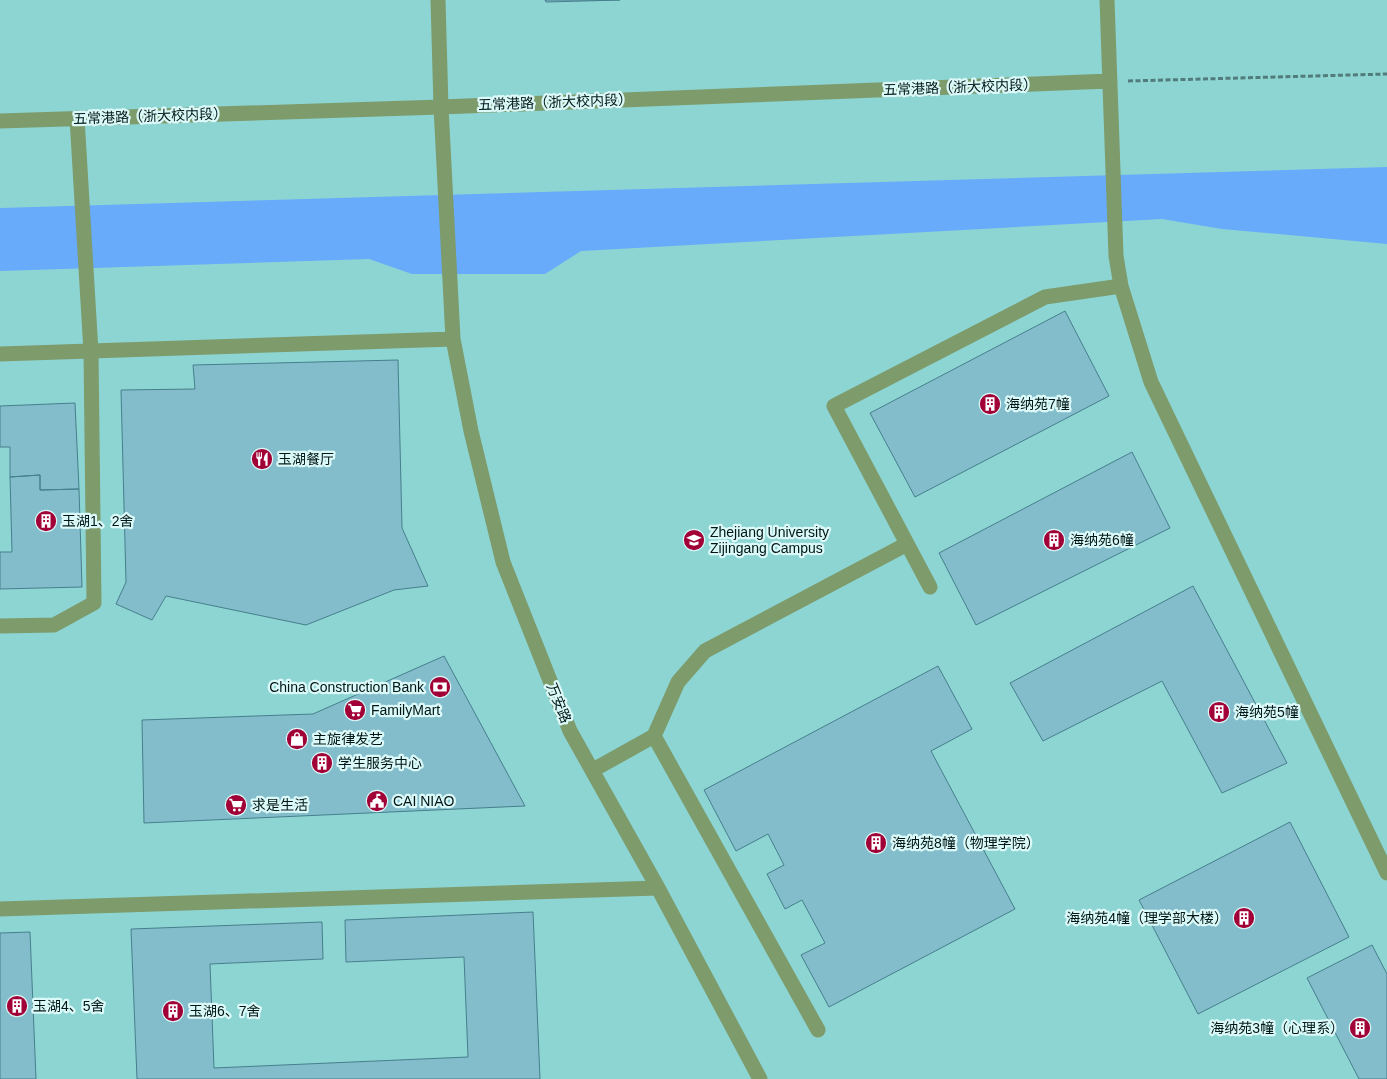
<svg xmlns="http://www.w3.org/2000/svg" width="1387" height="1079" font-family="Arial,'Noto Sans SC',sans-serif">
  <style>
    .built { fill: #8dd5d3 }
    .water { fill: #68abfa }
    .building { fill: #83bcca; stroke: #467f8c }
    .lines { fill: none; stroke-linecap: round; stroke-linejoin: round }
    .path { stroke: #527c7b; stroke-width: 3; stroke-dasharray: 5 2.5; stroke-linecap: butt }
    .minor { stroke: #7d9b6b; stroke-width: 15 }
    .labels { text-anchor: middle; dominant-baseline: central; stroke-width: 4.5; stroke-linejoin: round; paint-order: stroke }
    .street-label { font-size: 14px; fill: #001616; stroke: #dbf9f8 }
    .poi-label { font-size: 14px; fill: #001616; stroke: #dbf9f8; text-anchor: start }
  </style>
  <rect width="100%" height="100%" fill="#a1dfdd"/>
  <path class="built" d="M0,0H1387V1079H0Z"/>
  <path class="water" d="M1387,167V244L1222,229L1162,219L581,251L545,274H412L369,259L0,271V208Z"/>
  <path class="building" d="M545,0H620L546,2Z
    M1065,311L1109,396L915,497L870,413Z
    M398,360L402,528L428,586L394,590L306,625L166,596L152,620L116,604L126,582L121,390L195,389L193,365Z
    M75,403L79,489L40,490V475L10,477V447H0V406Z
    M1132,452L1170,528L976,625L939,553Z
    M40,475V490L79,489L82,587L0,589V552H12L10,477Z
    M1193,586L1287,763L1222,793L1162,681L1043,741L1010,683Z
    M444,656L525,806L144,823L142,720L313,714Z
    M938,666L972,729L931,751L1015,909L829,1007L801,955L825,943L802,900L785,909L767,874L784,865L768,834L736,851L704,790Z
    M1290,822L1349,937L1198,1014L1139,900Z
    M533,912L540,1079H137L131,929L322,922L323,959L210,964L214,1068L468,1057L464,957L346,962L345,920Z
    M30,932L36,1079H0V933Z
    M1372,945L1387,974V1079H1359L1307,978Z"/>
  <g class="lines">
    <path class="path" d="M1128,81L1387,74"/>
    <path class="minor" d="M438,0L441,107L453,339L471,431L503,562L570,731L658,888L760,1079
      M1107,0L1116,256L1121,286L1151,382L1387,873
      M0,121L441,107L1110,81
      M0,354L453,339
      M930,587L834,406L1045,297L1121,286
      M0,626L54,625L94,603L91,352L77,118
      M654,736L818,1030
      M593,770L654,736L678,682L705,651L907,544
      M0,909L658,888"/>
  </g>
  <defs>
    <g id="building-disc" transform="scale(1.125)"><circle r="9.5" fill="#a10136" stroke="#dbf9f8"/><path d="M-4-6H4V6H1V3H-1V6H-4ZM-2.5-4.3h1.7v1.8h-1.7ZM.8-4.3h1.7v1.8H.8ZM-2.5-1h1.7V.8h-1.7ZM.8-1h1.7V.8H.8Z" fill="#fff"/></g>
    <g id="restaurant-disc" transform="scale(1.125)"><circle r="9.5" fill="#a10136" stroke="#dbf9f8"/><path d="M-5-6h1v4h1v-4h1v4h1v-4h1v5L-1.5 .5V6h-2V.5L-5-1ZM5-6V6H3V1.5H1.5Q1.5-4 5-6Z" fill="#fff"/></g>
    <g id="university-disc" transform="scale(1.125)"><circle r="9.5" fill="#a10136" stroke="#dbf9f8"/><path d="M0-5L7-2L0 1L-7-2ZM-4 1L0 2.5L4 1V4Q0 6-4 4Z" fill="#fff"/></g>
    <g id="bank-disc" transform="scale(1.125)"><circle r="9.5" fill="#a10136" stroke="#dbf9f8"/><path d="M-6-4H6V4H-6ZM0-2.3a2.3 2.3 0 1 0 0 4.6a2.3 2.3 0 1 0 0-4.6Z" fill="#fff"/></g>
    <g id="supermarket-disc" transform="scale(1.125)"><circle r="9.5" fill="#a10136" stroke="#dbf9f8"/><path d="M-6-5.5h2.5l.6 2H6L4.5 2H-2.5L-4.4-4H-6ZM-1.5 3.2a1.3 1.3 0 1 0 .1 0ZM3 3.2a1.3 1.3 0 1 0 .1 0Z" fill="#fff"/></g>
    <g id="shop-disc" transform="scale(1.125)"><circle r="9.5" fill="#a10136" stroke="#dbf9f8"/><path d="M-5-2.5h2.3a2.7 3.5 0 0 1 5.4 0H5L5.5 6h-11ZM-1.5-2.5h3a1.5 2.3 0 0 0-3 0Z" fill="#fff"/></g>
    <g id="civic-disc" transform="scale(1.125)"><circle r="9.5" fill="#a10136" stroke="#dbf9f8"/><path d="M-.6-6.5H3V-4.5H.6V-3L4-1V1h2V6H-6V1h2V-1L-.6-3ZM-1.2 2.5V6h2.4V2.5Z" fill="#fff"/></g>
  </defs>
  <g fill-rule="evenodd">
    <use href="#building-disc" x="990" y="404"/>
    <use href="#restaurant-disc" x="262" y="459"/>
    <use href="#building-disc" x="46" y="521"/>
    <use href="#university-disc" x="694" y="540"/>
    <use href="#building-disc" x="1054" y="540"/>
    <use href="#bank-disc" x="440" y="687"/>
    <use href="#supermarket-disc" x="355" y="710"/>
    <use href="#building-disc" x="1219" y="712"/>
    <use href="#shop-disc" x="297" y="739"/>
    <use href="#building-disc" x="322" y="763"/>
    <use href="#civic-disc" x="377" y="801"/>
    <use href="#supermarket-disc" x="236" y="805"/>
    <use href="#building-disc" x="876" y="843"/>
    <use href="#building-disc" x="1244" y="918"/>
    <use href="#building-disc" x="17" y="1006"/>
    <use href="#building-disc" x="173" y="1011"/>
    <use href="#building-disc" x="1360" y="1028"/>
  </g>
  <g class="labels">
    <g class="street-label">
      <text transform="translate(960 87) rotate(-2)">五常港路（浙大校内段）</text>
      <text transform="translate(555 102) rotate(-2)">五常港路（浙大校内段）</text>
      <text transform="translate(150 116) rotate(-2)">五常港路（浙大校内段）</text>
      <text transform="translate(559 703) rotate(68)">万安路</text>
    </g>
    <g class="poi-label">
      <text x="1006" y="404">海纳苑7幢</text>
      <text x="278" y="459">玉湖餐厅</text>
      <text x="62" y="521">玉湖1、2舍</text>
      <text x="710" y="532">Zhejiang University<tspan x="710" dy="16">Zijingang Campus</tspan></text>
      <text x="1070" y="540">海纳苑6幢</text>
      <text x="424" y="687" text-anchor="end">China Construction Bank</text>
      <text x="371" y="710">FamilyMart</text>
      <text x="1235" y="712">海纳苑5幢</text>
      <text x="313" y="739">主旋律发艺</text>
      <text x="338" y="763">学生服务中心</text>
      <text x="393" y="801">CAI NIAO</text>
      <text x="252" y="805">求是生活</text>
      <text x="892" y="843">海纳苑8幢（物理学院）</text>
      <text x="1228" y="918" text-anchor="end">海纳苑4幢（理学部大楼）</text>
      <text x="33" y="1006">玉湖4、5舍</text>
      <text x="189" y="1011">玉湖6、7舍</text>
      <text x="1344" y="1028" text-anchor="end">海纳苑3幢（心理系）</text>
    </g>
  </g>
</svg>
